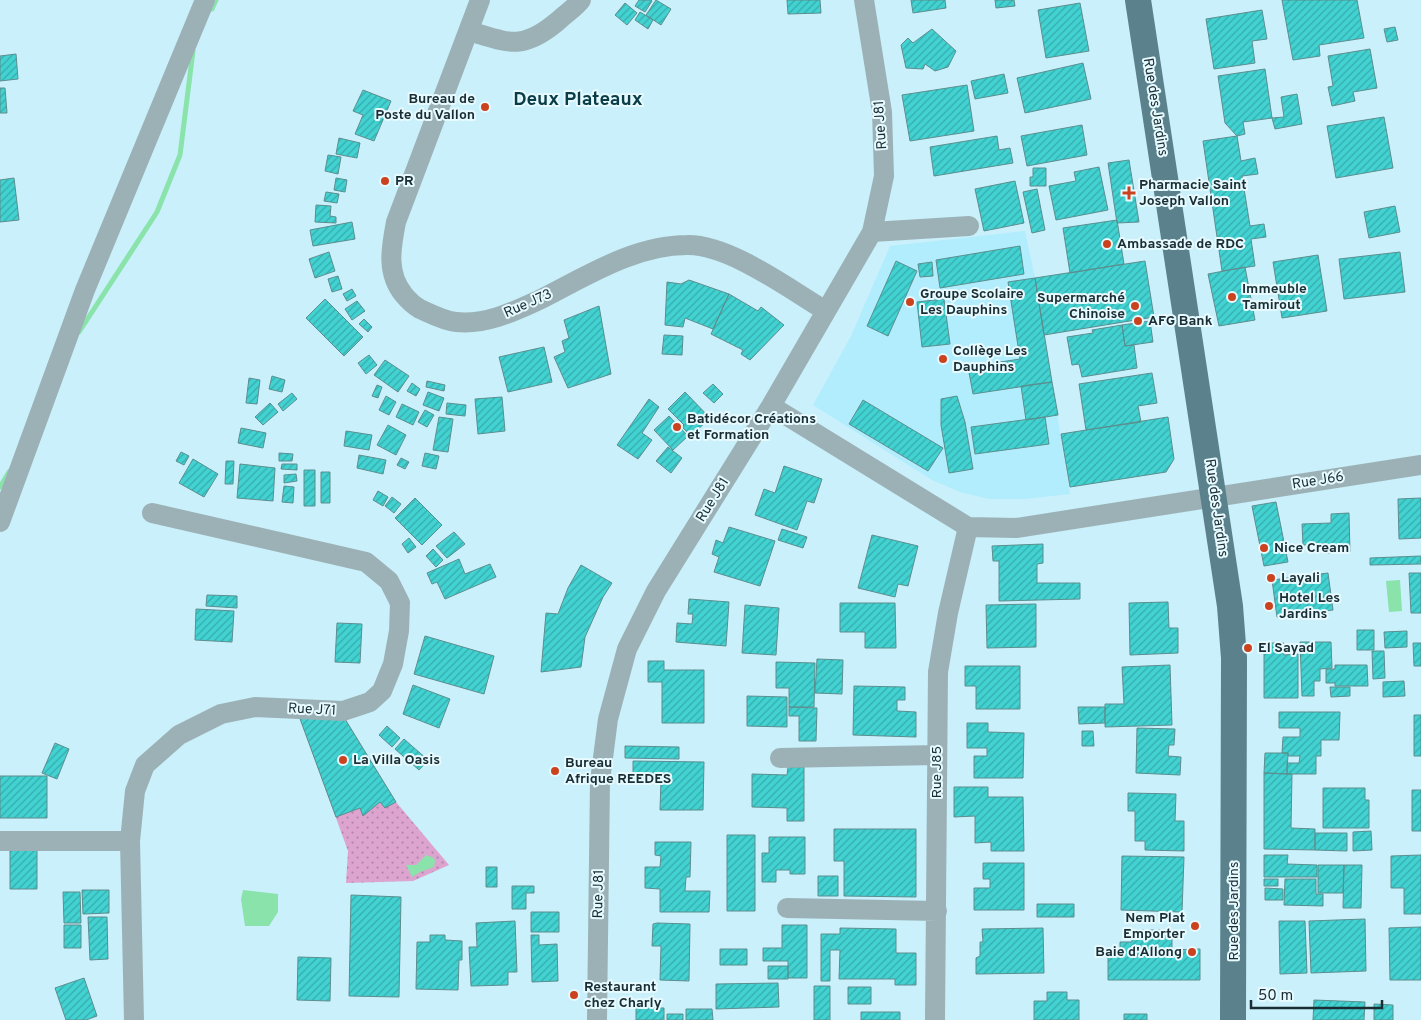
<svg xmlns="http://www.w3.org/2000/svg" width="1421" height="1020" font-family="Overpass,sans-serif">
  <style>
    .built { fill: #b1edfc }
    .grass { fill: url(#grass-dots) }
    .water { fill: #89e3aa }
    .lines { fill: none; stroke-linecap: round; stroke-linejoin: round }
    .stream { stroke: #89e3aa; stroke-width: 5 }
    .building { fill: url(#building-hatch); stroke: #5c8e8e }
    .minor { stroke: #9cb1b6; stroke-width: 20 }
    .major { stroke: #5b828c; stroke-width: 26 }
    .poi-dot { fill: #cb421e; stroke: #e6faff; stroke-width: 2 }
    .labels { text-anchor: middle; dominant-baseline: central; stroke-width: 4; stroke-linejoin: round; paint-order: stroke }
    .poi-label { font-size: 14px; font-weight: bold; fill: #192d32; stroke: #e6faff; text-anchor: start }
    .street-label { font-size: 14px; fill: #192d32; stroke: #e6faff }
    .district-label { font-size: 19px; font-weight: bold; fill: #093d47; stroke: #e6faff }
  </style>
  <defs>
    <pattern id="grass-dots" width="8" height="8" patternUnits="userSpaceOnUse" patternTransform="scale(1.25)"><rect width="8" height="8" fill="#dda4cf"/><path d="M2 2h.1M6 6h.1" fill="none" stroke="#b286a9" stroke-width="1.8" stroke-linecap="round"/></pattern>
    <pattern id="building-hatch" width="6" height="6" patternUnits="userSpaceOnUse" patternTransform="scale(1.25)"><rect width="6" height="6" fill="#42d2d2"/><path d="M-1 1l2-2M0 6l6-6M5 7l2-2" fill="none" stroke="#36abab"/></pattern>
  </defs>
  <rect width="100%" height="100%" fill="#c9f0fb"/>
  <path class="built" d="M1025,231L1035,278L1070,494L1025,499H989L960,492L932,480L813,405L851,336L890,246Z"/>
  <path class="grass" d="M299,716L345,719L396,802L449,865L413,881L346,883L348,851Z"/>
  <path class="water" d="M1400,580L1402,611L1389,612L1386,581Z
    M426,855L434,858L435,861L434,867L420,872L412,877L406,865H416Z
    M243,890L278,894V912L269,926H245L241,899Z"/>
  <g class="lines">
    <path class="stream" d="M212,9L216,0
      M79,332L157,212L180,155L193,51
      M0,487L9,472"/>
  </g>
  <path class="building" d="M639,0H651L652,1L645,12L635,6Z
    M656,0L671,9L661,25L646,15Z
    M787,0H820L821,13L788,14Z
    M911,0H945L946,8L913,13Z
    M995,0H1014L1015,6L996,8Z
    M1282,0H1357L1364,38L1319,45L1320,56L1293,60Z
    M625,3L637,13L627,25L615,15Z
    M1080,3L1089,51L1046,58L1038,10Z
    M1262,10L1267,39L1252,41L1255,63L1214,69L1206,19Z
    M640,12L653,20L648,29L635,20Z
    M1395,27L1398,40L1387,42L1384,29Z
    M932,29L956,51L948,67L935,71L925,64L923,69L906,68L901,45L908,38L913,43Z
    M1370,49L1377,88L1353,92L1355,101L1332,106L1328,87L1333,86L1328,56Z
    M16,54L18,79L0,81V56Z
    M1083,63L1091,99L1025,113L1017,78Z
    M1265,69L1272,118L1243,122L1245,134L1237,136L1225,123L1218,76Z
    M1004,74L1008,93L975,99L971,81Z
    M967,85L974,131L910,141L902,95Z
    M0,88H5L7,113H0Z
    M363,90L391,101L374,141L355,134L363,115L353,111Z
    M1297,94L1302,124L1275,129L1272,118L1284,117L1281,97Z
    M1384,117L1393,168L1336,178L1327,126Z
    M1082,125L1087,155L1027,166L1021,136Z
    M997,136L999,150L1010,148L1013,163L934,176L930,147Z
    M1237,136L1241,161L1255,158L1258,174L1242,176L1250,226L1264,224L1266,237L1251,239L1255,266L1222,271L1203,141Z
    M339,138L360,143L357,158L336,154Z
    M328,155L341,157L338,174L325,171Z
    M1129,160L1139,222L1117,223L1108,163Z
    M1099,167L1108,210L1056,220L1049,186L1076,181L1074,172Z
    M1033,168H1046V186H1030V177H1033Z
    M14,178L19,220L0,222V180Z
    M336,178L347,180L345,192L334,190Z
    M1015,181L1024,223L984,231L975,189Z
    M1037,189L1045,230L1032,233L1023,192Z
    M326,192L339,194L337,203L324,201Z
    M316,205L331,206L330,216L336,217V223L315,222Z
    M1395,206L1400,232L1369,238L1364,212Z
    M1117,220L1124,264L1070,273L1063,228Z
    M352,222L355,239L313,246L310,230Z
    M1020,246L1024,274L940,288L936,260Z
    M329,252L335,271L315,278L309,259Z
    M1400,252L1405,292L1344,299L1339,259Z
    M1318,255L1327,311L1282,318L1273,262Z
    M896,261L917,271L888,336L867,326Z
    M1145,261L1154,317L1044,335L1035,278Z
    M932,262L933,276L920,277L918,264Z
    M1245,267L1255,320L1219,326L1208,274Z
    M338,276L342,289L332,292L328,279Z
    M1035,278L1052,382L973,394L968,367L1020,359L1008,282Z
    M689,280L729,294L713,329L685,318L683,327L665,325L667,282L681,284Z
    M352,289L356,296L347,301L343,294Z
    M729,294L758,311L761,307L784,325L750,360L741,354L743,350L711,334Z
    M325,299L363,337L344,356L306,318Z
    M944,299L950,344L922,347L917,302Z
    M357,301L365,311L352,320L345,309Z
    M599,306L611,374L568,388L554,357L565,352L562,341L569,338L564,320Z
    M364,319L372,327L368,332L359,324Z
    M1150,321L1153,342L1125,346L1122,325Z
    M1122,325L1125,346L1134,345L1137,368L1082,377L1079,364L1072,365L1067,337L1093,333L1092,330Z
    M664,335L683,336L682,355L662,354Z
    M544,347L552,382L508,392L499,357Z
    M369,355L377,365L366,374L358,363Z
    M385,360L409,376L398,392L374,375Z
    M1152,373L1157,403L1138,406L1141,422L1086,430L1079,384Z
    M272,376L285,380L282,392L269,389Z
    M249,378L260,380L257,404L246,403Z
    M427,381L445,385L444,391L426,387Z
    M1052,382L1058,415L1026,420L1021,386Z
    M412,383L420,389L416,396L407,391Z
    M713,384L723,394L714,403L703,393Z
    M377,385L382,387L378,398L372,396Z
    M428,392L444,398L439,411L423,405Z
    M685,392L710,418L691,436L682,427L684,425L668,409Z
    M292,393L297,399L283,411L278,404Z
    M386,396L396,402L389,415L379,410Z
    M957,396L965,422L973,469L949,473L941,425V399Z
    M502,397L505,431L478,434L475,399Z
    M649,399L659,407L642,433L652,440L638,459L617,445Z
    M863,400L943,448L928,471L849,424Z
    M270,403L278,412L263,425L255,417Z
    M447,403L466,405L465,416L446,414Z
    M402,404L419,412L413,425L396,417Z
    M425,410L434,415L427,427L418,422Z
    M669,416L688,436L673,450L654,430Z
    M439,417L453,419L448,452L433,450Z
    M1045,417L1049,444L975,454L971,427Z
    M1168,417L1174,459L1166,472L1070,487L1061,434Z
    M388,425L406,435L396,455L377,445Z
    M241,428L266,433L263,448L238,443Z
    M346,431L372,435L369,450L344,446Z
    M668,447L682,458L671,473L656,461Z
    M181,452L189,456L184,465L176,461Z
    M279,453L293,454L292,461H279Z
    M425,453L439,456L436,469L422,466Z
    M359,455L386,460L383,474L357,468Z
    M401,458L409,462L405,469L397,465Z
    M193,459L218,474L204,497L179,483Z
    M226,461H234L233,484H225Z
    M240,464L275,468L273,501L237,498Z
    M282,464H297V470L281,469Z
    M784,466L822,479L814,503L807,501L797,530L755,515L764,489L775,493Z
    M304,470H315V506H304Z
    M321,472H330V503H321Z
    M296,474L297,481L284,483V475Z
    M284,486L294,487L293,503L282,502Z
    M378,491L388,497L383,506L373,500Z
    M392,497L401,504L394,513L385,506Z
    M415,498L442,525L422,545L395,518Z
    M1421,498V538L1399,539L1398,499Z
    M1276,502L1288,562L1264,566L1252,506Z
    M1349,513L1350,552L1324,553L1323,544L1303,545L1302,524L1331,523V514Z
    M729,527L775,541L760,586L714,572L719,557L712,554L716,540L723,543Z
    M782,529L807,537L803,548L778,540Z
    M454,532L465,544L447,558L436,546Z
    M872,535L918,546L908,586L898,584L895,597L858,588Z
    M409,538L416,547L408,553L402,544Z
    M1043,544V563L1037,564V583H1080V599L999,601V561H993L992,546Z
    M433,549L443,560L436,567L426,556Z
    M1421,556V564L1370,565V558Z
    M459,559L465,574L490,564L496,577L445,599L437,582L432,584L427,573Z
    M581,565L612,583L603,597L585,637L581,667L541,672L546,613L558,614L568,588Z
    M1328,573L1333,610L1277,617L1272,580Z
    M1409,573H1421V613H1411Z
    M207,595L237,596V608L206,606Z
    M689,599L729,602L726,646L676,642L677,623L692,624L693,614H688Z
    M1168,602L1169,628H1178V653L1130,655L1129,603Z
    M840,603H895L896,648H865V632H840Z
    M1036,604V647L987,648L986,605Z
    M745,605L779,608L776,655L742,653Z
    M196,609L234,611L232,642L195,640Z
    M337,623L362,624L360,663L335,662Z
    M1357,630H1374V650H1357Z
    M1407,631V647L1385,648L1384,632Z
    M425,636L494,656L484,694L414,674Z
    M1300,642H1331L1332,668L1320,669V681H1314V696H1302Z
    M1264,643H1284V655L1298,654V698H1264Z
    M1413,643H1421V666H1414Z
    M1372,651H1384L1385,678L1373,679Z
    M817,659L843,660L842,694L815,693Z
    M648,661H664V670H704V723H662V682H648Z
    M776,662L815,663L814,707H789V688H776Z
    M1170,665L1172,725L1105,727V704H1124L1122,667Z
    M1335,665H1367L1368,686H1335V683H1326V669H1335Z
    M965,666H1020V709H976V686H965Z
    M1404,681L1405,696L1383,697V682Z
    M413,685L450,699L439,728L403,714Z
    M854,686L905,687V700H897V711L916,712V737L853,735Z
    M1330,687H1350V696L1331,697Z
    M747,696L787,697V727L747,726Z
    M789,707L817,708L816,741H799V716H789Z
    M1078,707H1105V723L1079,724Z
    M1279,712H1340L1339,740H1321V756H1316V774H1287V763H1299L1300,756H1288V753H1282L1283,737H1300V728H1279Z
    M1414,715H1421V756H1414Z
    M299,716L345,719L396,802L385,808L380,802L363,816L360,808L336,817Z
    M967,723H988V732L1024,733L1023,778H974V756H987V748H967Z
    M387,726L400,738L392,747L379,735Z
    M1137,728L1175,729L1174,745H1169L1168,756L1181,757L1180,775L1136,773Z
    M1082,731H1093L1094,746H1082Z
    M404,739L428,760L419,770L395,749Z
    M55,743L69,749L57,779L42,773Z
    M625,746L679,747V759L625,758Z
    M1265,753H1288L1287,774L1264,773Z
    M633,761L704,762L703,810H660L661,780L633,779Z
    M788,767H804V821H787V808L752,807V774L787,775Z
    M1264,773L1292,774L1291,828L1315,829V850L1264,849Z
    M0,776H47V818H0Z
    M954,787H988V797H1023L1024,851H991V842L975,843V816L954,817Z
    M1323,788H1365V800H1369V828H1323Z
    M1412,790H1421V831H1412Z
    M1128,793L1176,794L1175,821H1184V851L1145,850V841H1135V811H1128Z
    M834,829H916V897L844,896V861H834Z
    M1371,831L1372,850L1353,851V832Z
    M1315,833H1347V851L1315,850Z
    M727,835H755V911H727Z
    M769,837H805V874H790V870H776V882H762V853H769Z
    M655,842H691L690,877H686L685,891H710L709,912H660V889L645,888V867H660L661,856L655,855Z
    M10,845H37V889H10Z
    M1264,855H1288L1287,864L1317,865V877H1264Z
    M1421,855V914H1404V888H1391V856Z
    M1122,856L1184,857L1182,912L1121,910Z
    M983,863H1024V910H974V888H990V879H983Z
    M1318,865H1344L1343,893H1318Z
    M1344,865H1362L1361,908H1343Z
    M486,867H497V887H486Z
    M818,876H838V896H818Z
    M1264,879H1278V886H1264Z
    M1285,879H1316V894H1323V906L1284,905Z
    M512,886H534V893H526V909H512Z
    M1265,888L1283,889V900H1265Z
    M82,890H109V913L83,914Z
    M63,892H80L81,923H64Z
    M351,895L401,897L399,997L349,996Z
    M1037,904H1074V917H1037Z
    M531,912H559V932H531Z
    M88,917H107L108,959L90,960Z
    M1365,919L1366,971L1311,973L1309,921Z
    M515,921L517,972H508V985L471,986L469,947H477L476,923Z
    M1279,921H1305L1307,973L1280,974Z
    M657,923L690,924L689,981L660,980L661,946H652L653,924Z
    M64,925H81V948H64Z
    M782,925H807V978H788V961H763V948H782Z
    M1421,927V980H1390L1389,928Z
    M840,928L896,929V953H916V985H895V979H839L840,950H830V981H821V934H840Z
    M1043,928L1044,973L976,974V958L980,956V942H983L982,929Z
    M1132,930H1172V950L1200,949V980H1108V956H1120V942H1132Z
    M430,935H445V940L462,941V960H459L458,990L416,989L417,942H430Z
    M531,935H539V945L557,944L558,981L532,982Z
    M720,949H747V965H720Z
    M298,957L331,958L330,1001L297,1000Z
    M768,966H788V979H768Z
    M84,978L97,1016L86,1020H66L55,988Z
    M778,983L779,1007L716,1009V984Z
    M814,986H830V1020H814Z
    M848,987H871V1004H848Z
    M1047,992H1067V1000H1079V1020H1034V1001H1047Z
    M1314,1000L1365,1002L1364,1020H1313Z
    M1374,1004L1393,1005V1020H1374Z
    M636,1008H664V1020H636Z
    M686,1009H712L713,1020H686Z
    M861,1012H900V1020H861Z
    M667,1014H683V1020H667Z
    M1124,1014H1147V1020H1124Z"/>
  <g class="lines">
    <path class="minor" d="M480,0L396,222C391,248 386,273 404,295C409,301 413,305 420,309C431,314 444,321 456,322C486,325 513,312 539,300C585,277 634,245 687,245C729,244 789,289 826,311
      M469,31C510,43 522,51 558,21C565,14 575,8 581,0
      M872,232L969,226
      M771,406L968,527L1016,528L1421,465
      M0,522L85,290L205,0
      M780,758L937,755
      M0,841H130
      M787,908L937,911
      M134,1020L130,841L135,791L145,765L179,735L221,714L255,707L343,711L370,702L382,691L393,664L399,631L400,603L389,581L366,562L152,513
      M597,1020L600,781L608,719L627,649L656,591L771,406L872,232L884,176L882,112L864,0
      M935,1020L938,672L948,613L968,527"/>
    <path class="major" d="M1138,0L1230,606L1234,658L1233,1020"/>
  </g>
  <g class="poi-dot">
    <circle cx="485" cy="107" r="5"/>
    <circle cx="385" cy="181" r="5"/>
    <path d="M1126.5 185.5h5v5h5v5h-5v5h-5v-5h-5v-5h5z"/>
    <circle cx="1107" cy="244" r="5"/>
    <circle cx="1232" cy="297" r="5"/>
    <circle cx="910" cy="302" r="5"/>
    <circle cx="1135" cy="306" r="5"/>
    <circle cx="1138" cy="321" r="5"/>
    <circle cx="943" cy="359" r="5"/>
    <circle cx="677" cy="427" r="5"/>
    <circle cx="1264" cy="548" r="5"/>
    <circle cx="1271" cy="578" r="5"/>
    <circle cx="1269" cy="606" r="5"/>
    <circle cx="1248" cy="648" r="5"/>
    <circle cx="343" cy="760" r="5"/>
    <circle cx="555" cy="771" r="5"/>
    <circle cx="1195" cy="926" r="5"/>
    <circle cx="1192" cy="952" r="5"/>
    <circle cx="574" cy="995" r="5"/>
  </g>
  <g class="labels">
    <g class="poi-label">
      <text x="475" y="99" text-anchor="end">Bureau de<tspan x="475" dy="16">Poste du Vallon</tspan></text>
      <text x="395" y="181">PR</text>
      <text x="1139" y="185">Pharmacie Saint<tspan x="1139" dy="16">Joseph Vallon</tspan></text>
      <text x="1117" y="244">Ambassade de RDC</text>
      <text x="1242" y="289">Immeuble<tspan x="1242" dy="16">Tamirout</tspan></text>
      <text x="920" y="294">Groupe Scolaire<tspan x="920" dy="16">Les Dauphins</tspan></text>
      <text x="1125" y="298" text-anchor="end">Supermarché<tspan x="1125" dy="16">Chinoise</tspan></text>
      <text x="1148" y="321">AFG Bank</text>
      <text x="953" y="351">Collège Les<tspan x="953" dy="16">Dauphins</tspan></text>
      <text x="687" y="419">Batidécor Créations<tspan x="687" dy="16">et Formation</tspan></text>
      <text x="1274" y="548">Nice Cream</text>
      <text x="1281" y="578">Layali</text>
      <text x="1279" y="598">Hotel Les<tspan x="1279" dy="16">Jardins</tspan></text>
      <text x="1258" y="648">El Sayad</text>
      <text x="353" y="760">La Villa Oasis</text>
      <text x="565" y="763">Bureau<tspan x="565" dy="16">Afrique REEDES</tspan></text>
      <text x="1185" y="918" text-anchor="end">Nem Plat<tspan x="1185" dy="16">Emporter</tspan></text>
      <text x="1182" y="952" text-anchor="end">Baie d'Allong</text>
      <text x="584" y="987">Restaurant<tspan x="584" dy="16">chez Charly</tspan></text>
    </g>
    <g class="street-label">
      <text transform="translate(1155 107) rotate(81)">Rue des Jardins</text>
      <text transform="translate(881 125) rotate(-94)">Rue J81</text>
      <text transform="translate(528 304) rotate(-24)">Rue J73</text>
      <text transform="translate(1318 481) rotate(-9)">Rue J66</text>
      <text transform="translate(713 500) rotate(-58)">Rue J81</text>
      <text transform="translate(1216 508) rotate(82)">Rue des Jardins</text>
      <text transform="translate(312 710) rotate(3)">Rue J71</text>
      <text transform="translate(937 772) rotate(-90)">Rue J85</text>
      <text transform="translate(599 894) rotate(-89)">Rue J81</text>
      <text transform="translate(1234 911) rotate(-90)">Rue des Jardins</text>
    </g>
    <g class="district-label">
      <text x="578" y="100">Deux Plateaux</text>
    </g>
  </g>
  <path d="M1251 1000v8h131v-8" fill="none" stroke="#192d32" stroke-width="2.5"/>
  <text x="1258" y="1000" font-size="15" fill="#192d32" stroke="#e6faff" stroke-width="4" paint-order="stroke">50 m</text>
</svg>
